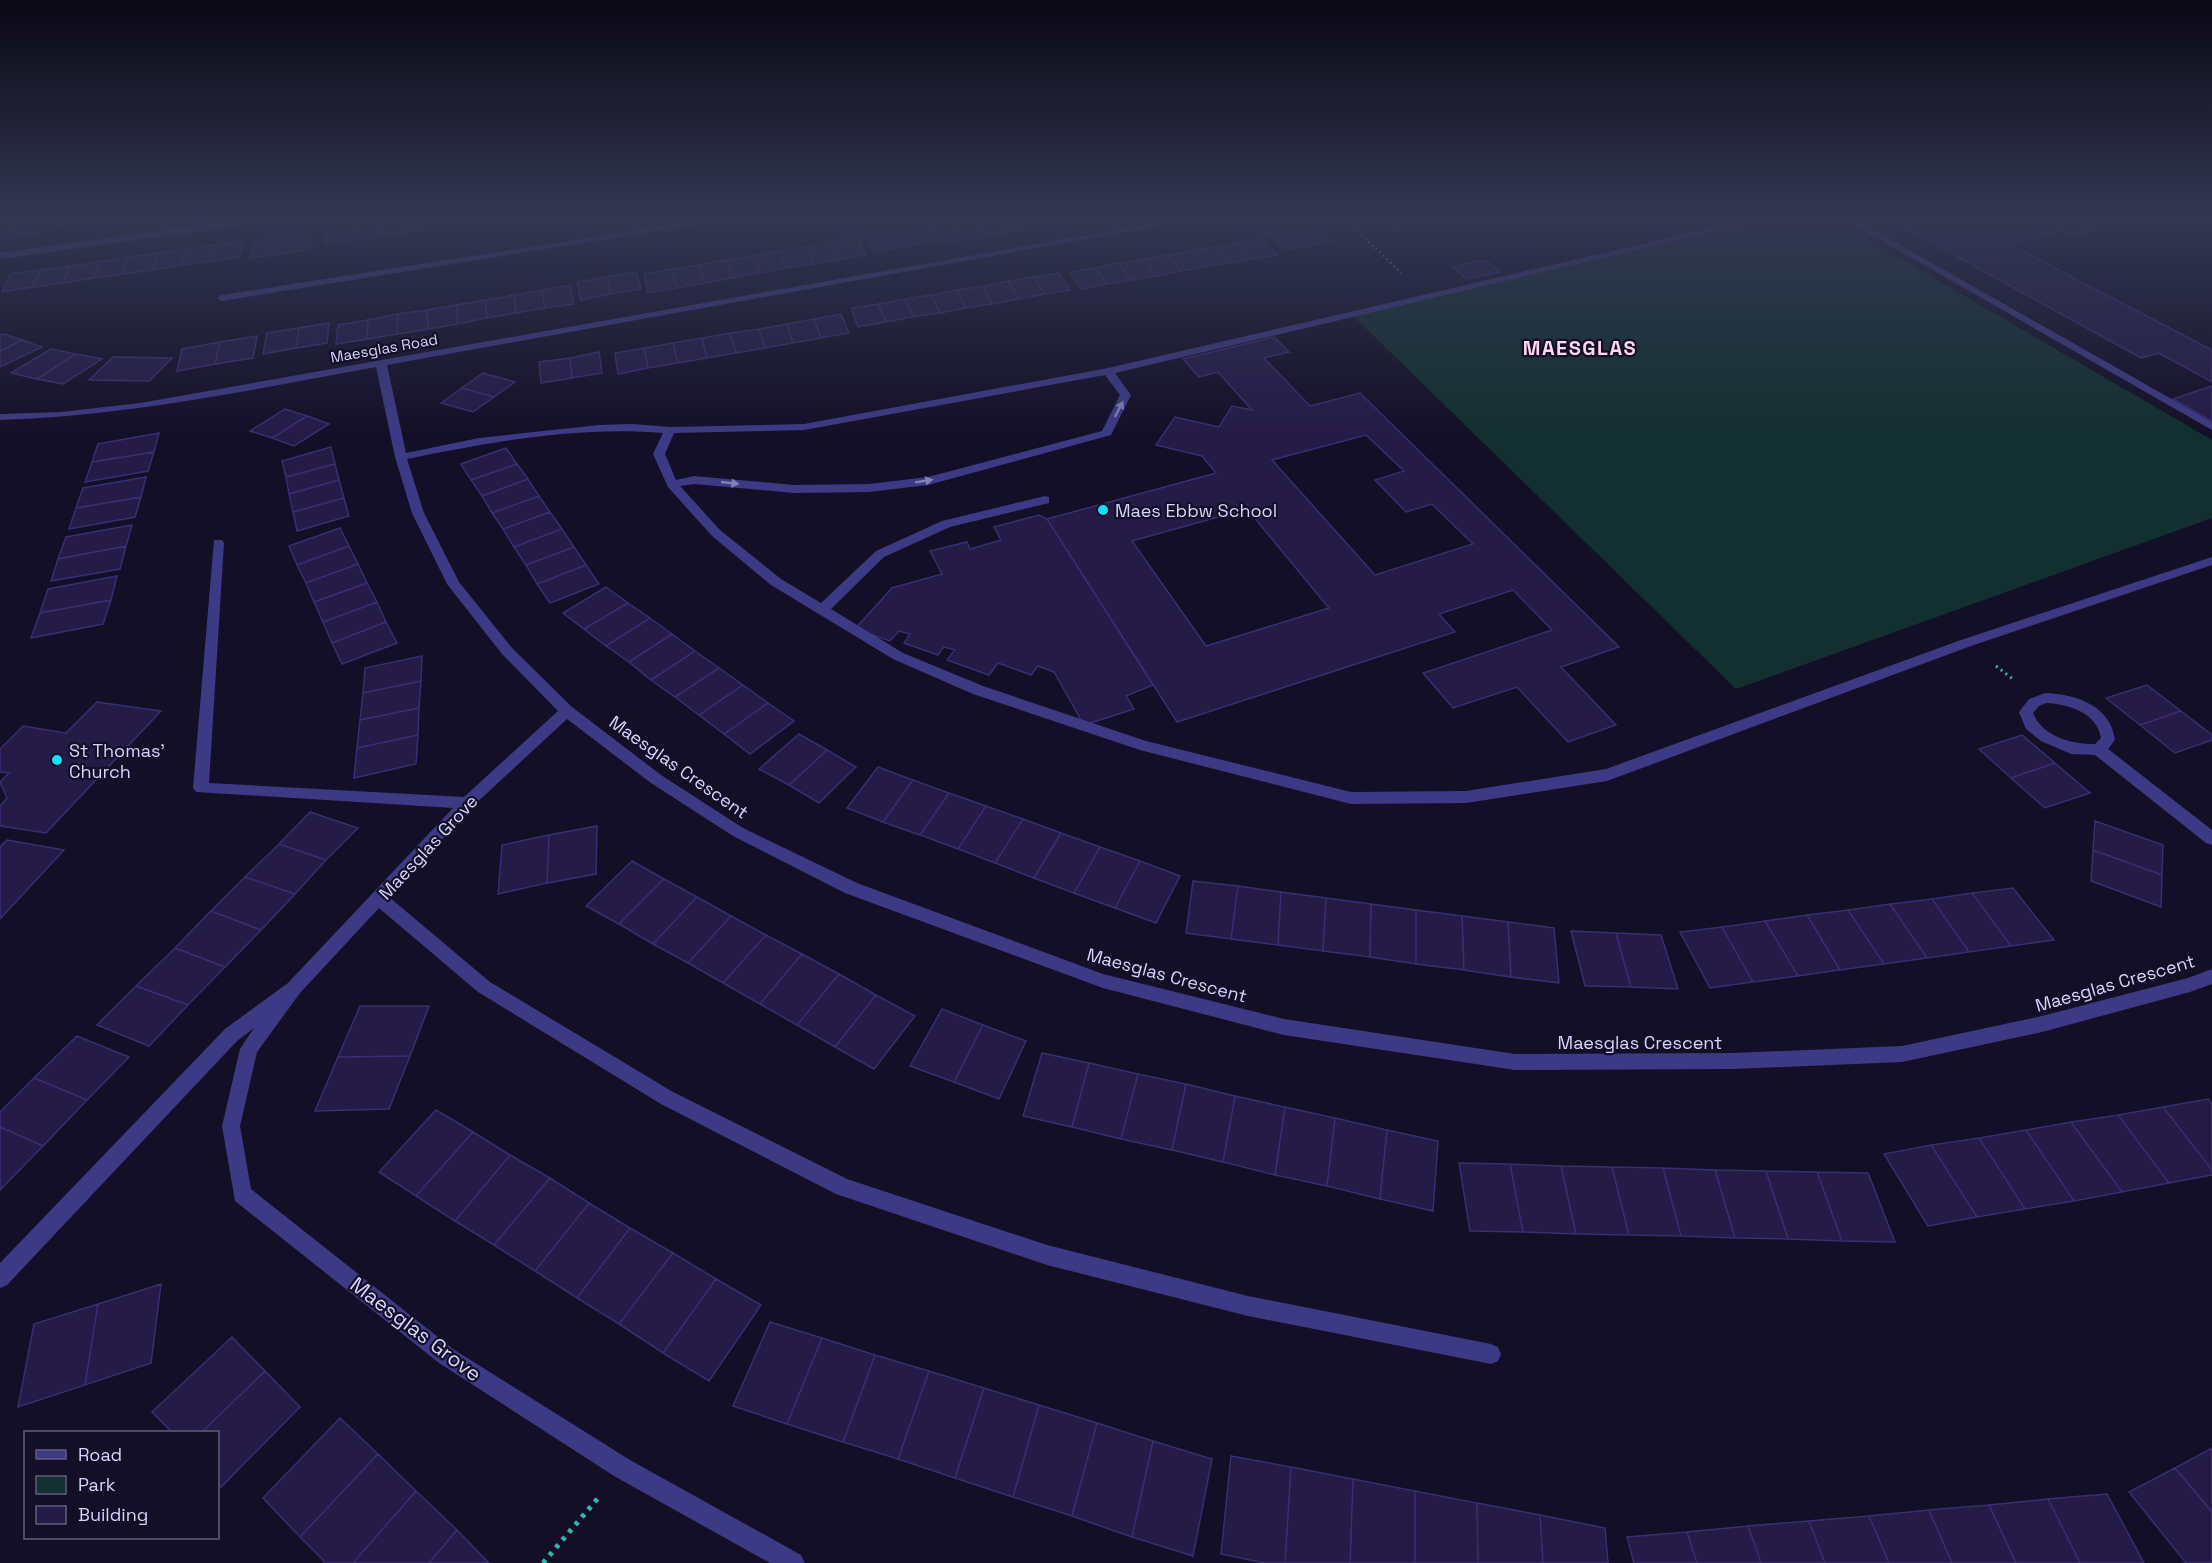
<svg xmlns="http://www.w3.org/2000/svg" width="2212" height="1563" font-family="'Space Grotesk',sans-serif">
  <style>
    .green { fill: #12302f }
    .building { fill: #241b47; stroke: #3b2d73; stroke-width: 1.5; fill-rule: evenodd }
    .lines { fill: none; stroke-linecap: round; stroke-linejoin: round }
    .path-far2 { stroke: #2fb8b0; stroke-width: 2; stroke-dasharray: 2 3; stroke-linecap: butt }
    .path-far1 { stroke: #2fb8b0; stroke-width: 3; stroke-dasharray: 2 4; stroke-linecap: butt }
    .path { stroke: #2fb8b0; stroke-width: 5; stroke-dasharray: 4 6; stroke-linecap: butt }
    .minor { fill: #3d3a85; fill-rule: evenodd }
    .oneway { fill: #837fbc }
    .poi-dot { fill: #00e5ff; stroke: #130f26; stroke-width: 2 }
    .labels { text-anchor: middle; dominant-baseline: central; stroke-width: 4.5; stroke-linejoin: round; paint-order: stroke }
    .far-street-label { font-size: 15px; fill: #d9d4ff; stroke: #130f26 }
    .poi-label { font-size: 18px; fill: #d9d4ff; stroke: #130f26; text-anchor: start }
    .street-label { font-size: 18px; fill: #d9d4ff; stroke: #130f26 }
    .far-district-label { font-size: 20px; font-weight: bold; letter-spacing: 1.5px; fill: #ffd6f0; stroke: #130f26 }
    .near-street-label { font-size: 21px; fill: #d9d4ff; stroke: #130f26 }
  </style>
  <rect width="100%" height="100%" fill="#130f26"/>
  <path class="green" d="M1788,217H1829L2212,440V518L1736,689L1349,312Z"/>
  <path class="building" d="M48,217L41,233L11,237L19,220Z
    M60,217H86L84,223L56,226Z
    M86,217H113L84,223Z
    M408,217H434V228L407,232Z
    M408,217L407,232L380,236L381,221Z
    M434,217H461V224L434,228Z
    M461,217H487V221L461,224Z
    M983,217H1000L1010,232L986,236L975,219Z
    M1000,217H1027L1034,228L1010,232Z
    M1027,217H1053L1058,224L1034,228Z
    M1053,217H1079L1081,220L1058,224Z
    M1377,217H1403L1413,227L1391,231Z
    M1403,217H1429L1435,223L1413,227Z
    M1885,217H2083L2104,227L2073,235L2062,230L2009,244L2212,350V382L2159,353L2141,358Z
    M975,219L986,236L961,240L951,223Z
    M19,220L11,237L0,238V223Z
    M381,221L380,236L352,240L354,225Z
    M951,223L961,240L936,244L927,227Z
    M354,225L352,240L325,244L327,229Z
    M1313,225L1330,242L1307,246L1291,229Z
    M918,226L928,242L900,247L891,230Z
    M1291,229L1307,246L1283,250L1268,233Z
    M891,230L900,247L873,252L864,235Z
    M312,234L310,249L280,254L283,238Z
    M283,238L280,254L250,258L254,242Z
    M857,238L866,255L840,259L831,242Z
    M1262,239L1277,255L1253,259L1239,243Z
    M243,241L239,257L210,261L215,245Z
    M831,242L840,259L813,264L806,247Z
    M1239,243L1253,259L1229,263L1215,247Z
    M215,245L210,261L182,265L187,249Z
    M806,247L813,264L786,268L779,251Z
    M1215,247L1229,263L1205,267L1192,251Z
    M187,249L182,265L152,270L158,253Z
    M779,251L786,268L759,273L753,256Z
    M1192,251L1205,267L1181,271L1168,255Z
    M158,253L152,270L123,274L129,257Z
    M1168,255L1181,271L1156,276L1144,259Z
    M753,256L759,273L732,278L726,260Z
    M129,257L123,274L93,278L100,262Z
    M1144,259L1156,276L1131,280L1119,263Z
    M726,260L732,278L705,283L699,265Z
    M1485,260L1500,272L1467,279L1452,267Z
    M100,262L93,278L63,283L70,266Z
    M1119,263L1131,280L1107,284L1095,268Z
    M699,265L705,283L677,288L672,269Z
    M70,266L63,283L33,287L41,270Z
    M1095,268L1107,284L1081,289L1070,272Z
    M672,269L677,288L648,293L644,274Z
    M41,270L33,287L2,292L10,274Z
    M636,272L641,289L611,294L607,277Z
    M1059,273L1070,290L1045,294L1033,277Z
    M607,277L611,294L581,300L577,282Z
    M1033,277L1045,294L1019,299L1008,281Z
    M1008,281L1019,299L992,304L983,286Z
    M570,285L574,304L545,308L542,290Z
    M983,286L992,304L966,308L957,290Z
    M542,290L545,308L516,313L514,295Z
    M957,290L966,308L940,313L931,295Z
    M514,295L516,313L487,318L485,300Z
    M931,295L940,313L913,317L905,299Z
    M905,299L913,317L886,322L878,304Z
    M485,300L487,318L457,324V305Z
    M878,304L886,322L858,327L851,308Z
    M457,305V324L428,329L427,310Z
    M427,310L428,329L397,334L398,314Z
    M398,314L397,334L367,339L368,320Z
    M841,314L849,333L821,338L814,319Z
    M814,319L821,338L793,343L787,324Z
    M368,320L367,339L336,344L338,325Z
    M329,323L327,343L296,348L299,328Z
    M787,324L793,343L765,348L759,329Z
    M299,328L296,348L263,354L267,333Z
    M759,329L765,348L736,353L730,333Z
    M730,333L736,353L707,358L702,338Z
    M3,334L22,340L0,351V335Z
    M257,336L253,358L215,364L220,342Z
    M1274,337L1289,352L1264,358L1310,406L1360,393L1619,647L1561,667L1616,725L1568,742L1517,687L1453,708L1423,673L1552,630L1513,590L1439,614L1455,632L1177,722L1047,519L1216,473L1202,456L1156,445L1175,417L1219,427L1232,406L1252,410L1218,372L1199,377L1183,359ZM1366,435L1404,471L1375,480L1406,512L1432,504L1473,544L1375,575L1272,460ZM1247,509L1329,608L1206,646L1132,541Z
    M702,338L707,358L678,363L673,343Z
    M22,340L42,347L0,367V351Z
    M220,342L215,364L177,371L182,349Z
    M673,343L678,363L648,368L644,348Z
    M644,348L648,368L618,374L615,353Z
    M51,349L76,354L37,379L11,373Z
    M599,352L602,373L572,378L570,358Z
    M76,354L102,359L63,384L37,379Z
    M113,357L172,358L149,381L89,380Z
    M570,358L572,378L541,383L539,362Z
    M483,373L515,382L494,397L462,388Z
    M2212,386V421L2173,399Z
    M462,388L494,397L473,412L441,403Z
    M285,409L307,416L272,438L250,431Z
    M307,416L329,424L294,446L272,438Z
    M159,433L154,452L92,462L98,444Z
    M331,447L335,464L286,477L282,461Z
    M506,448L517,464L471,480L461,464Z
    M154,452L148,471L85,482L92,462Z
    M335,464L339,480L289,494L286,477Z
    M517,464L528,479L482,496L471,480Z
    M146,477L141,497L76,508L83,488Z
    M528,479L539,496L492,513L482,496Z
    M339,480L344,498L293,512L289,494Z
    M539,496L550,512L503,529L492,513Z
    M141,497L135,517L69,529L76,508Z
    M344,498L349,516L297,531L293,512Z
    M550,512L562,529L514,547L503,529Z
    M1039,515L1047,519L1153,685L1126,696L1134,709L1084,725L1054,672L1038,666L1031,675L998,663L989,675L947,660L955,650L944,647L938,655L904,643L910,634L899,631L890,641L855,629L892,588L942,574L930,551L967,542L970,549L1001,540L994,527Z
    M132,525L126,546L58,559L66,537Z
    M340,528L349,546L297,565L289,546Z
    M562,529L574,547L526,565L514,547Z
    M126,546L120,569L51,581L58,559Z
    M349,546L358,564L306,583L297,565Z
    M574,547L586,565L537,584L526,565Z
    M358,564L367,583L314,602L306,583Z
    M586,565L599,584L550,603L537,584Z
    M117,576L111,600L40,613L48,589Z
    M367,583L377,602L323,622L314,602Z
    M606,587L628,603L584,629L563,613Z
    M111,600L103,624L31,638L40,613Z
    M377,602L386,622L332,643L323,622Z
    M628,603L650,618L606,646L584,629Z
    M650,618L672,634L629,662L606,646Z
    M386,622L397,643L342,664L332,643Z
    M672,634L695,651L651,680L629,662Z
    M695,651L719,668L675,697L651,680Z
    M422,656L421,681L363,693L365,668Z
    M719,668L743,685L699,715L675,697Z
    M421,681L419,708L360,720L363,693Z
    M743,685L768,703L724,734L699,715Z
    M2147,685L2181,711L2140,725L2106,698Z
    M97,702L161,711L46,833L0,826V806L7,798L0,782L9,773L0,772V749L23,726L66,733Z
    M768,703L794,721L750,754L724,734Z
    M419,708L418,735L357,748L360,720Z
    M2181,711L2212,735V740L2175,753L2140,725Z
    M799,734L827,750L789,785L759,769Z
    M418,735L416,764L354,778L357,748Z
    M2022,735L2055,763L2011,778L1979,749Z
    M827,750L856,767L819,803L789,785Z
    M2055,763L2090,793L2045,808L2011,778Z
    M878,767L913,780L883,822L847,808Z
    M913,780L949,793L920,835L883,822Z
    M949,793L986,806L958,849L920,835Z
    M986,806L1023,819L995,863L958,849Z
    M310,812L358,828L326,860L279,844Z
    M1023,819L1061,833L1034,878L995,863Z
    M2095,821L2163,845L2162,875L2093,850Z
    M597,826L596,874L547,883L549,835Z
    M1061,833L1100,847L1074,893L1034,878Z
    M549,835L547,883L498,894L502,845Z
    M7,840L64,850L0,919V847Z
    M279,844L326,860L295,894L245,877Z
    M1100,847L1140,861L1115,908L1074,893Z
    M2093,850L2162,875L2161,907L2091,881Z
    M632,861L664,879L619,924L586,906Z
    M1140,861L1180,876L1156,923L1115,908Z
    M245,877L295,894L261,930L211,911Z
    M664,879L697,897L653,944L619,924Z
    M1193,881L1238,886L1231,939L1186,933Z
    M1238,886L1281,892L1278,945L1231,939Z
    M2013,888L2054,940L2011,946L1972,893Z
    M1281,892L1326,898L1323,951L1278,945Z
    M1972,893L2011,946L1969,952L1932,899Z
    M697,897L731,916L688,963L653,944Z
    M1326,898L1371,904L1370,957L1323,951Z
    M1932,899L1969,952L1927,958L1890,904Z
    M1371,904L1416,910V964L1370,957Z
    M1890,904L1927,958L1884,964L1848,910Z
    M1416,910L1462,916L1464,970L1416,964Z
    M1848,910L1884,964L1840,970L1807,915Z
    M211,911L261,930L225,967L175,948Z
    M1807,915L1840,970L1798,976L1765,921Z
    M731,916L766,935L723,983L688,963Z
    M1462,916L1508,922L1511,977L1464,970Z
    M1765,921L1798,976L1753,982L1722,927Z
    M1508,922L1554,928L1559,983L1511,977Z
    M1722,927L1753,982L1710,988L1680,932Z
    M1571,931L1616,933L1631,987L1585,986Z
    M1616,933L1661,935L1678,989L1631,987Z
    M766,935L802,954L760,1004L723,983Z
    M175,948L225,967L188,1005L136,986Z
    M802,954L839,974L797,1025L760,1004Z
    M839,974L876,995L835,1047L797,1025Z
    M136,986L188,1005L149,1046L97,1025Z
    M876,995L915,1016L874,1069L835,1047Z
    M360,1006H429L410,1056L338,1057Z
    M942,1009L983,1025L954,1082L910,1066Z
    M983,1025L1026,1041L999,1099L954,1082Z
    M77,1036L129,1057L87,1100L34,1078Z
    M1042,1053L1089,1063L1072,1127L1023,1116Z
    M410,1056L389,1109L315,1111L338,1057Z
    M1089,1063L1138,1074L1121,1139L1072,1127Z
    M1138,1074L1186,1084L1172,1150L1121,1139Z
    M34,1078L87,1100L43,1146L0,1127V1112Z
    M1186,1084L1235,1096L1223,1162L1172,1150Z
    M1235,1096L1285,1107L1275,1175L1223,1162Z
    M2208,1099L2212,1104V1170L2163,1107Z
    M1285,1107L1335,1118L1327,1186L1275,1175Z
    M2163,1107L2212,1170V1175L2169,1183L2118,1115Z
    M436,1110L473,1132L416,1196L379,1172Z
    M2118,1115L2169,1183L2122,1192L2071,1122Z
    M1335,1118L1387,1130L1380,1199L1327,1186Z
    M2071,1122L2122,1192L2074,1201L2026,1130Z
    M0,1127L43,1146L0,1190Z
    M1387,1130L1438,1141L1433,1211L1380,1199Z
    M2026,1130L2074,1201L2025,1209L1979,1138Z
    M473,1132L510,1155L455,1221L416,1196Z
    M1979,1138L2025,1209L1977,1217L1931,1145Z
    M1931,1145L1977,1217L1928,1226L1884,1154Z
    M510,1155L550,1178L494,1245L455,1221Z
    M1459,1163L1510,1164L1523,1232L1470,1231Z
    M1510,1164L1561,1166L1576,1234L1523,1232Z
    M1561,1166L1612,1167L1629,1235L1576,1234Z
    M1612,1167L1663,1168L1681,1236L1629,1235Z
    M1663,1168L1715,1170L1735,1238L1681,1236Z
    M1715,1170L1766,1171L1788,1239L1735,1238Z
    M1766,1171L1817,1172L1842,1241L1788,1239Z
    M1817,1172L1868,1173L1895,1242L1842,1241Z
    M550,1178L589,1203L535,1271L494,1245Z
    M589,1203L630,1228L577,1298L535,1271Z
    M630,1228L673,1253L619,1324L577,1298Z
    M673,1253L716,1279L663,1353L619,1324Z
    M716,1279L761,1305L709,1381L663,1353Z
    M161,1284L151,1363L85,1385L98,1304Z
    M98,1304L85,1385L18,1407L34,1324Z
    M770,1322L822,1338L787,1424L733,1406Z
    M232,1337L265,1371L202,1432H172L152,1412Z
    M822,1338L875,1355L843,1442L787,1424Z
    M875,1355L929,1371L898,1459L843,1442Z
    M265,1371L300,1407L221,1487L218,1483V1432H202Z
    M929,1371L984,1388L955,1478L898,1459Z
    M984,1388L1039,1405L1013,1497L955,1478Z
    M1039,1405L1097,1423L1072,1516L1013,1497Z
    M340,1418L378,1454L300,1537L263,1498Z
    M1097,1423L1153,1441L1132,1537L1072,1516Z
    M1153,1441L1212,1459L1193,1556L1132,1537Z
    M2212,1448V1512L2175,1468Z
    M378,1454L416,1491L353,1563H326L300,1537Z
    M1231,1456L1291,1467L1285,1563H1264L1221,1554Z
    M1291,1467L1353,1479L1350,1563H1285Z
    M2175,1468L2212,1512V1563H2186L2129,1492Z
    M1353,1479L1415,1491V1563H1350Z
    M416,1491L457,1530L429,1563H353Z
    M1415,1491L1477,1503L1478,1563H1415Z
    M2107,1494L2144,1563H2080L2048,1499Z
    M2048,1499L2080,1563H2016L1989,1505Z
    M1477,1503L1540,1515L1543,1563H1478Z
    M1989,1505L2016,1563H1952L1929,1510Z
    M1929,1510L1952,1563H1889L1869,1516Z
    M1540,1515L1605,1528L1608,1563H1543Z
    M1869,1516L1889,1563H1825L1809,1521Z
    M1809,1521L1825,1563H1761L1748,1526Z
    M1748,1526L1761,1563H1697L1687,1532Z
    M457,1530L489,1563H429Z
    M1687,1532L1697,1563H1634L1627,1537Z"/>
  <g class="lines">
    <path class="path-far2" d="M1343,217L1401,273"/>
    <path class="path-far1" d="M1996,666L2014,680"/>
    <path class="path" d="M543,1563L599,1497"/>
    <path class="minor" d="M258,217H283L279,220L0,259V253Z
      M721,217H744L222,301L217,298L222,295Z
      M1188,217H1209L387,365L406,453L479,438L599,425L632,424L670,427L804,424L1108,368L1759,217H1776L1115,373L1131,395L1111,435L928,485L869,492L794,493L694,484L680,486L720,530L781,579L821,603L876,551L942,521L1045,496L1049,497V503L950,527L884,557L831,609L903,653L983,686L1146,741L1351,792L1466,791L1606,769L1961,640L2212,557V565L1971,646L1607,781L1466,803L1351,804L1140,750L973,694L893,659L771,585L712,536L668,487L653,454L663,433C578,426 491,442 407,459L424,513L459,582L512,648L572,707L661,775L743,828L857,883L1103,974L1284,1019L1515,1054L1733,1053L1902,1046L2042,1016L2188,978L2212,969V984L2190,992L2042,1032L1902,1062L1733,1069L1515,1070L1284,1035L1103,988L845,893L733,836L651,783L567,719L472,807L389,897L490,982L673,1092L847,1179L1047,1245L1248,1296L1491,1344L1498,1347L1501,1354L1498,1361L1491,1364L1248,1316L1047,1265L836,1194L661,1104L478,992L379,908L300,993L257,1052L240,1126L251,1189L453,1349L630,1460L801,1555L805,1563H770L614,1476L439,1363L235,1201L222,1126L240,1049L254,1028L237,1041L7,1285L0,1288V1263L225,1029L288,983L453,808L196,792L193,788L214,540H222L224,543L209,783L464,797L558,711L502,654L447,584L412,513L395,457L376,367C251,390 127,416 0,420V414L61,412L140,403ZM1105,375L1120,395L1102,431L928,477L869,484L794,485L694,476L676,480L665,454L674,433L804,430Z
      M1840,217H1851L2212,422V430Z
      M2045,693C2076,694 2111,706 2115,740L2108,749L2212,830V845L2206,843L2095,755L2071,754L2041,741L2026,729L2019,712L2029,699ZM2046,703C2069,704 2097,713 2101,738L2095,744C2071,744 2043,737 2033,713L2039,706Z"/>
  </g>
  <defs><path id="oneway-solid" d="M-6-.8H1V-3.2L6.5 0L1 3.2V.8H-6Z" transform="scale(1.5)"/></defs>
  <g class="oneway">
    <use href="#oneway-solid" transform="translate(1119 409) rotate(-62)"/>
    <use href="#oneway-solid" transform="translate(924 481) rotate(-9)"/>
    <use href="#oneway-solid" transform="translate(730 483) rotate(6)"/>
  </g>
  <linearGradient id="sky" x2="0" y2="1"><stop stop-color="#0a0815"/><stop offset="0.5" stop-color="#333752"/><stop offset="1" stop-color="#333752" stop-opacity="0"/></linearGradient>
  <rect width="2212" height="436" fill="url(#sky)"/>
  <g class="poi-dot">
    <circle cx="1103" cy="510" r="6"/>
    <circle cx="57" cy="760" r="6"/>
  </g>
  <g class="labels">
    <g class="far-street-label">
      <text transform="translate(384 348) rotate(-10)">Maesglas Road</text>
    </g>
    <g class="poi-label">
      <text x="1115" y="510">Maes Ebbw School</text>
      <text x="69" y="750">St Thomas'<tspan x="69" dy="21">Church</tspan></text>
    </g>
    <g class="street-label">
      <text transform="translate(679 767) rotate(35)">Maesglas Crescent</text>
      <text transform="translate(428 847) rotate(-47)">Maesglas Grove</text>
      <text transform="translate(1167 975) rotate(15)">Maesglas Crescent</text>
      <text transform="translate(2115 983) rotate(-16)">Maesglas Crescent</text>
      <text x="1640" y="1042">Maesglas Crescent</text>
    </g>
    <g class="far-district-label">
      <text x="1580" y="348">MAESGLAS</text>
    </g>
    <g class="near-street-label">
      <text transform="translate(416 1329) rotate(37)">Maesglas Grove</text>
    </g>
  </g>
  <rect x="24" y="1431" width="195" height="108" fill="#130f26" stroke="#625e7d" stroke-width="1.5"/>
  <rect x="36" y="1450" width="30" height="9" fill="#3d3a85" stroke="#625e7d" stroke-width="1.5"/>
  <text x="78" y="1461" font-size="18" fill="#d9d4ff">Road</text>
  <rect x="36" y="1476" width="30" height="18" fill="#12302f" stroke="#625e7d" stroke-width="1.5"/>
  <text x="78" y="1491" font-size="18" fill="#d9d4ff">Park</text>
  <rect x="36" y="1506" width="30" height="18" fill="#241b47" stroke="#625e7d" stroke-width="1.5"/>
  <text x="78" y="1521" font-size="18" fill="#d9d4ff">Building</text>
</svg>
